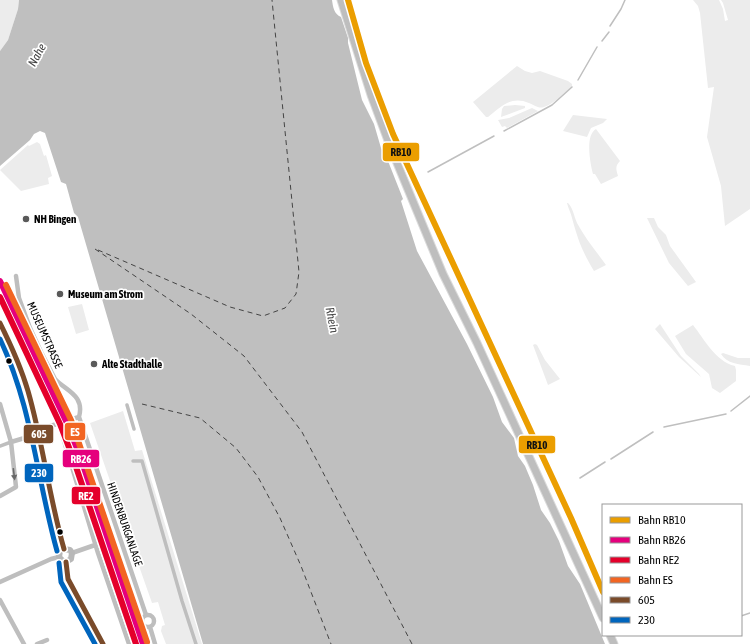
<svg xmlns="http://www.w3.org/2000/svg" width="750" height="644" font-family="'Asap Condensed',sans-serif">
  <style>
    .green { fill: #ececec }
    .water { fill: #bfbfbf }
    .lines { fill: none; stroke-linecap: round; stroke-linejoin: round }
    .stream { stroke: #bfbfbf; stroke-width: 1.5 }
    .ferry { stroke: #444; stroke-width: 1; stroke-dasharray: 5 4; stroke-linecap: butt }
    .primary-casing { stroke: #dbdbdb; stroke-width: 9 }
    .pedestrian { stroke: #bebebe; stroke-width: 3.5 }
    .minor { stroke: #bebebe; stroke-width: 4.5 }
    .secondary { stroke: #b8b8b8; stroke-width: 6 }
    .primary { stroke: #bebebe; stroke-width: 7 }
    .bus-1-casing { stroke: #fff; stroke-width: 8 }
    .bus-2-casing { stroke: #fff; stroke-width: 8 }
    .bus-1 { stroke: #7a4b2a; stroke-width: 5 }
    .bus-2 { stroke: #0065bd; stroke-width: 5 }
    .rail-1-casing { stroke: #fff; stroke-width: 9 }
    .rail-2-casing { stroke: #fff; stroke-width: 9 }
    .rail-3-casing { stroke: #fff; stroke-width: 9 }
    .rail-4-casing { stroke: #fff; stroke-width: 9 }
    .rail-1 { stroke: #eb9e00; stroke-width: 6 }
    .rail-2 { stroke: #e5007d; stroke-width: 6 }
    .rail-3 { stroke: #e4002b; stroke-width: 6 }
    .rail-4 { stroke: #f26522; stroke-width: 6 }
    .oneway { fill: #686868 }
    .poi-dot { fill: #595959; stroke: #fff; stroke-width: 1.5 }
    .bus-dot { fill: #000; stroke: #fff; stroke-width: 1.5 }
    .labels { text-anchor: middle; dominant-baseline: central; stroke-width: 3.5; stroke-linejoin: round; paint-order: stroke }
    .poi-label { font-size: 11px; font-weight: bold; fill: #000; stroke: #fff; text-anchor: start }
    .street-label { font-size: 11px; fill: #000; stroke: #fff }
    .water-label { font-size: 12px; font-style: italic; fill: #444; stroke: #fff }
    .line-badge { stroke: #fff; stroke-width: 1.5 }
    .badge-label { font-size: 11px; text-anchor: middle; font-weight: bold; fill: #fff }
    .pale-badge-label { font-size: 11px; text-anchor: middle; font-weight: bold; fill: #111 }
  </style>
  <rect width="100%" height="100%" fill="#fff"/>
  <path class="green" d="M0,0H19L18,9L8,40L0,51Z
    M693,0H719L723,9L725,21L728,20L723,3L721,0H750V209L725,226L721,186L707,137L714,87L708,88L700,13L698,6Z
    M517,66L525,71L532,73L540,71L568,81L572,84V87C563,93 554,104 544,107C538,109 535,105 529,103C511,95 501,107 488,117H486L473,102Z
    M515,105L525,106V108L501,117L502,109L504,106Z
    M532,108L538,111L507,128L505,126L502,127L498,120L509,118Z
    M573,115L607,119L603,123L591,128L587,137L563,131Z
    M596,129L620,161C615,166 616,169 618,176L601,184L595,174H593C590,163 585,135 596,129Z
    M37,142L40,144L44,156L46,155L52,176L48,178L49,184L21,191L0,170L28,145L29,146Z
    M567,203H568C573,208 574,216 577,223C585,238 596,251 606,265L594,271C582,251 578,240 572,218C571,213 568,208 567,203Z
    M647,218H654L658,227L666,235L670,246L696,282L688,286L669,263Z
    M82,304L89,330L76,334L68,307Z
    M660,324L681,356L699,374L701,377L679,357L655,329Z
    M693,325C705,340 715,361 735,366L736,370V381L720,393L712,388L709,374L686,354L675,336Z
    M535,344L537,345L545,360L560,379L548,385L533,345Z
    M723,353L738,358H750V366C739,364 727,364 721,354Z
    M123,411L135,451L142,450L202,644H166L161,631L162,626L165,625L158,602L152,603L133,549L136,548L120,500L117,501L90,423Z"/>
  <path class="water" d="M19,0H332C333,7 334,14 341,17L348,38V43L362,100L374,124L381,148L388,161L403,199L401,201L417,251L467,344L493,397L502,422L514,438L518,456L525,466L533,485L541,510L550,523L559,541L568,566L580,584L605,644H203L78,217L74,213L66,184L61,182L45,133L40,131L34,134L30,140L0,166V51L8,40L18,9Z"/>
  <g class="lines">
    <path class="stream" d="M610,26L621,9L625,0
      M602,41L609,32
      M578,80L597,47
      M504,131L552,105L572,87
      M428,172L494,136
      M731,411L750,396
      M664,427L726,414
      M611,459L653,432
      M580,478L605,462
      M741,616L750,613"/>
    <path class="ferry" d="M95,249L191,314L244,356L302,432L412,644
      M98,250L230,307L263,316L285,308L296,294L299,272L272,0
      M142,404L200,418L236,448L258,477L280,518L301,566L331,644"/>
    <g class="primary-casing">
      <path id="primary" d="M341,0L371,95L390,146L443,274L477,343L603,618
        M610,635L614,644"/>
    </g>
    <path class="pedestrian" d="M127,405L134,429
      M0,446L11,442
      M133,461H142L182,601L196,644"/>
    <path class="minor" d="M16,276L19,298L30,328L41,352L55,379C66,391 85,395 79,417
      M0,404L11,442L16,487L0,496
      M79,417L146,615
      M59,424L98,553L129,644
      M11,442L38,434L44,428L79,417
      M72,553L95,545
      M0,582L51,559L59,557
      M0,600L24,644
      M142 621a6 6 0 1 1 12 0a6 6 0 1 1-12 0Z
      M150,627L155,644
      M37,644L47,640"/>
    <path class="secondary" d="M0,323C13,348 24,375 31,402C44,451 49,501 64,549
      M64,549L70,550L72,553L71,559L66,562
      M64,549L60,551L59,557L63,561L66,562
      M66,562L68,579L78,599L103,644"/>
    <use href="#primary" class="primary"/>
    <g class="bus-1-casing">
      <path id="bus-1" d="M0,323C11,345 21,367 28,391C43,443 49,497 64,549
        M66,562L68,579L103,644"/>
    </g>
    <g class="bus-2-casing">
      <path id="bus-2" d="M0,339C32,406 37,480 57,551
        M59,563L61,582L95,644"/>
    </g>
    <use href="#bus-1" class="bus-1"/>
    <use href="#bus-2" class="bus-2"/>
    <g class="rail-1-casing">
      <path id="rail-1" d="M348,0L366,63L393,134L571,518L603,592"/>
    </g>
    <g class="rail-2-casing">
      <path id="rail-2" d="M0,281L66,421L80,456L143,644"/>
    </g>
    <g class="rail-3-casing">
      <path id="rail-3" d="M0,297L60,424L73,458L136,644"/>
    </g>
    <g class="rail-4-casing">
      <path id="rail-4" d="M6,285L71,420L147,642"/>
    </g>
    <use href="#rail-1" class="rail-1"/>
    <use href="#rail-2" class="rail-2"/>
    <use href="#rail-3" class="rail-3"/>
    <use href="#rail-4" class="rail-4"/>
  </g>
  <defs><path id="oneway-solid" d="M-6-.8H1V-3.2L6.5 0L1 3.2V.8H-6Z"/></defs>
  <use class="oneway" href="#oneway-solid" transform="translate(14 474) rotate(83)"/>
  <g class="poi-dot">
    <circle cx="26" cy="219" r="4"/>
    <circle cx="60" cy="294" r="4"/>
    <circle cx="94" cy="364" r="4"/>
  </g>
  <g class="bus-dot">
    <circle cx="9" cy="361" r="3.5"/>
    <circle cx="60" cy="532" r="3.5"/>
  </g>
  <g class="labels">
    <g class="poi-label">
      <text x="34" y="219">NH Bingen</text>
      <text x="68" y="294">Museum am Strom</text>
      <text x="102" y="364">Alte Stadthalle</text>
    </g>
    <g class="street-label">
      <text transform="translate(45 335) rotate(66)">MUSEUMSTRASSE</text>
      <text transform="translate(125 524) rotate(71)">HINDENBURGANLAGE</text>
    </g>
    <g class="water-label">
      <text transform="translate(37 55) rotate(-61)">Nahe</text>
      <text transform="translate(332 320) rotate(79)">Rhein</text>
    </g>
  </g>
  <g class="line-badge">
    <rect x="382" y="142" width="38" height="20" rx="4" fill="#eb9e00"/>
    <rect x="64" y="422" width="22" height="19" rx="4" fill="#f26522"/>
    <rect x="23" y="424" width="31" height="20" rx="4" fill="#7a4b2a"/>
    <rect x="518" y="435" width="38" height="19" rx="4" fill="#eb9e00"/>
    <rect x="62" y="449" width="38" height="19" rx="4" fill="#e5007d"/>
    <rect x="24" y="463" width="30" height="20" rx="4" fill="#0065bd"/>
    <rect x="71" y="486" width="30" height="19" rx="4" fill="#e4002b"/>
  </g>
  <g class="badge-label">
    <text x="75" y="436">ES</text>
    <text x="39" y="438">605</text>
    <text x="81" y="463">RB26</text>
    <text x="39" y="477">230</text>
    <text x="86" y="500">RE2</text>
  </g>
  <g class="pale-badge-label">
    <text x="401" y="156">RB10</text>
    <text x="537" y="449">RB10</text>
  </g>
  <rect x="602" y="504" width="140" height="132" fill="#ffffff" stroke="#999999"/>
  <rect x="610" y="517" width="20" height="6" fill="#eb9e00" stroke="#999999"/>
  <text x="638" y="524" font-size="12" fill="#000000">Bahn RB10</text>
  <rect x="610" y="537" width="20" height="6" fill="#e5007d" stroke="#999999"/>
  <text x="638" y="544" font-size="12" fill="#000000">Bahn RB26</text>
  <rect x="610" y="557" width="20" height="6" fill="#e4002b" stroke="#999999"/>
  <text x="638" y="564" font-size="12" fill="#000000">Bahn RE2</text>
  <rect x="610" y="577" width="20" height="6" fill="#f26522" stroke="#999999"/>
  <text x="638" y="584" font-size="12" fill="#000000">Bahn ES</text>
  <rect x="610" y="597" width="20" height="6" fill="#7a4b2a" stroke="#999999"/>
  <text x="638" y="604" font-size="12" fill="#000000">605</text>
  <rect x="610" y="617" width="20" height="6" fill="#0065bd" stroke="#999999"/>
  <text x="638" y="624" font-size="12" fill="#000000">230</text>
</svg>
